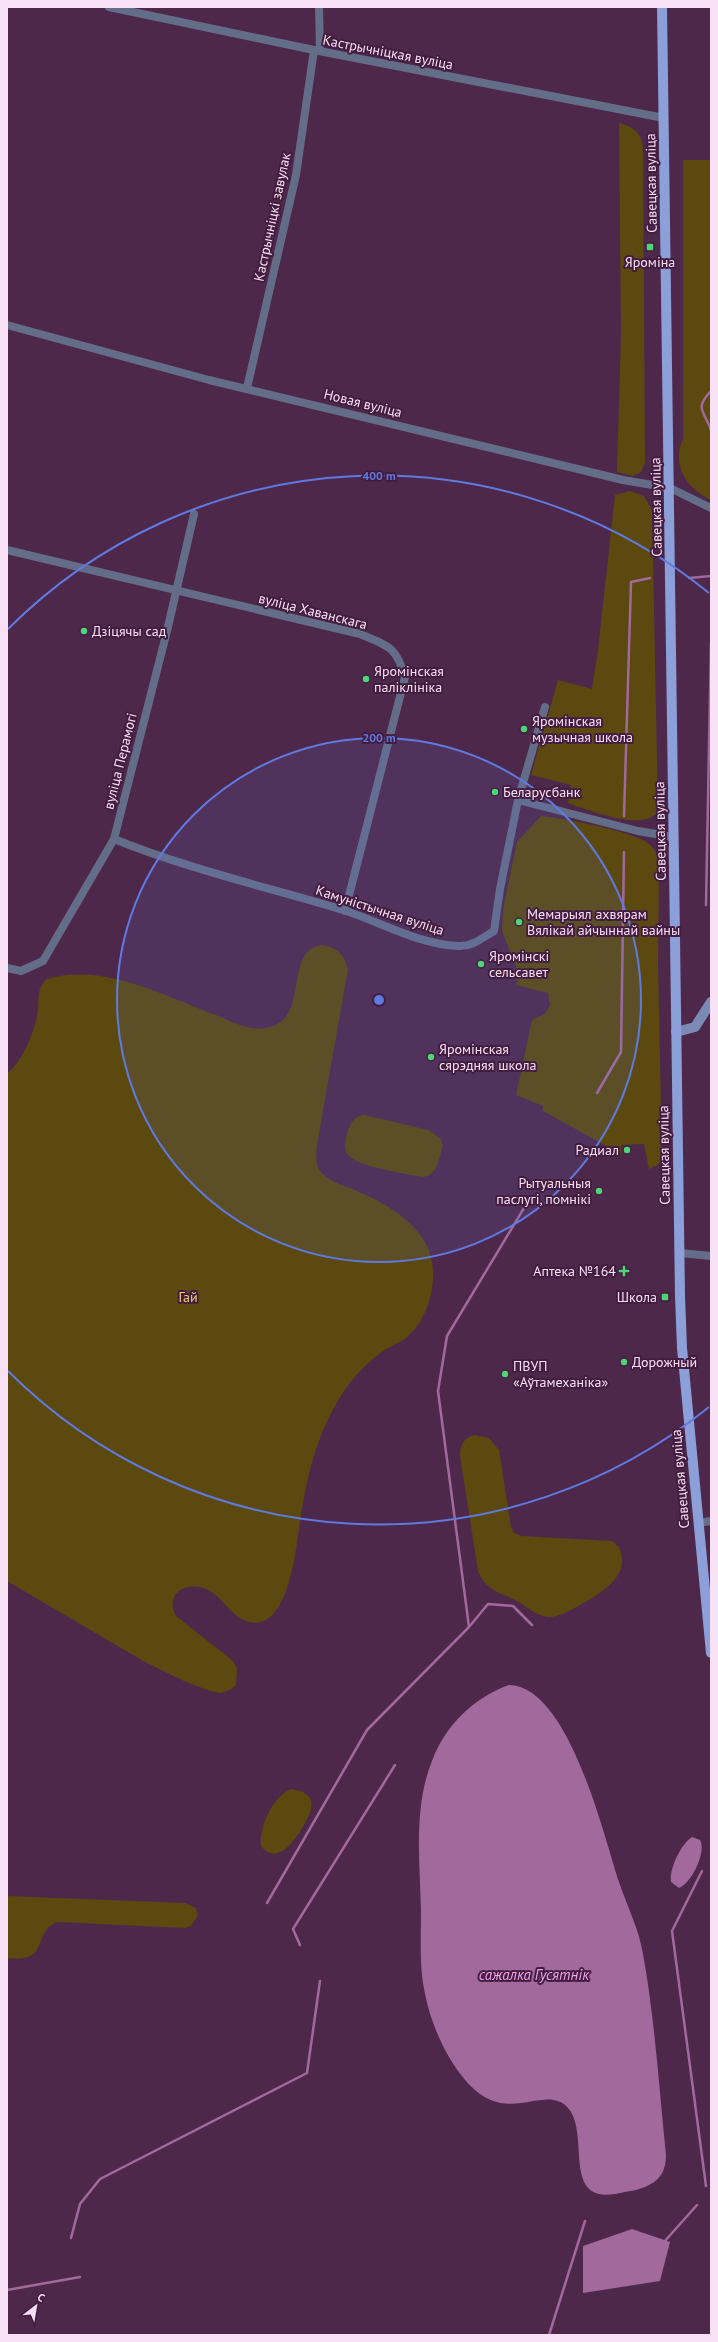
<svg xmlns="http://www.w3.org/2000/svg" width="718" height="2342" font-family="'PT Sans',sans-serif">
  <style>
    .green { fill: #5c490f }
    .water { fill: #a1699c }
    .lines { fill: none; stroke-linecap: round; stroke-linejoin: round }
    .stream { stroke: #a1699c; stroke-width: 2.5 }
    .street { stroke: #636d88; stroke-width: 8 }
    .secondary { stroke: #7b8ab5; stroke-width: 10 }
    .primary { stroke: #8d9fd8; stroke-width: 10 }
    .ring { fill: none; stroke: #5f7ae1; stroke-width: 2 }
    .poi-dot { fill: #4cd676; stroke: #431d40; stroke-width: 1.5 }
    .labels { text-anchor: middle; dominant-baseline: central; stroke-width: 4; stroke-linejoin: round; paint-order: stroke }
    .street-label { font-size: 14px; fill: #f8e0f5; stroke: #431d40 }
    .poi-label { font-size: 14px; fill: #f8e0f5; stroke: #431d40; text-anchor: start }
    .park-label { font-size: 14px; fill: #f3ce65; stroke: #431d40 }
    .water-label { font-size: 15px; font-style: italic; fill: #f1a3ea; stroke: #431d40 }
    .centre { fill: #5f7ae1; stroke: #431d40; stroke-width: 2 }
    .ring-label { font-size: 12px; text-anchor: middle; font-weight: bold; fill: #5f7ae1; stroke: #431d40; stroke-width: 4; stroke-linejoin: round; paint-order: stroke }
  </style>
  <rect width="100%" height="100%" fill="#4e284b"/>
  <path class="green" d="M619,123C634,127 642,133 643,149L645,463L641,472L633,476L617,472L621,334Z
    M683,160H711V500C687,489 671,465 683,439Z
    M630,491L644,496L652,510L658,811C644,833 589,810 568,803L571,785L531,775L558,680L592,689L598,650L615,495Z
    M541,816C563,818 631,831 648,843C654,848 657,854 659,861L658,966L662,1154L659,1164L649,1169L644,1144L621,1145V1154L543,1111V1106L516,1095L532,1020L545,1014L550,1005L548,993L516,985L519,974L502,931L503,910L517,842Z
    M321,945C337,947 344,954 348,969L317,1145C316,1154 315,1164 321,1172C330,1183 347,1186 359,1192C392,1206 433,1231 433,1272C434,1296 424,1324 405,1339C401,1342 396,1343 392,1346C376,1354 360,1370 349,1384C319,1425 307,1473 300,1522C296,1547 289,1636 246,1621C228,1614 221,1593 203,1588C183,1582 165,1595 176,1616L233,1661L237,1669L236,1685L230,1690L221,1693L210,1691L184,1681L145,1662L7,1581V1074C23,1060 32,1037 37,1017C40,1003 35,989 47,979C103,962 165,996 216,1015C231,1021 248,1031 265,1028C312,1022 282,952 321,945Z
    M365,1115L428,1130L440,1138L443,1145C439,1158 438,1175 423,1177C407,1174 356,1167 347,1154C343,1148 346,1137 348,1130C352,1121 355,1116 365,1115Z
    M475,1435L489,1438L499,1450L511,1527L514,1533L521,1536L612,1541L618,1546C634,1574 600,1594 580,1605C570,1610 560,1617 549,1617C534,1616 524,1603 511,1598C495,1591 485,1588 478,1571L460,1456C460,1445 464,1437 475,1435Z
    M291,1789C321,1793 312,1812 301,1830C292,1844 276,1865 261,1846C259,1827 273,1796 291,1789Z
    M7,1896L185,1903L196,1908L198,1915L191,1926L185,1928L57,1922C30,1934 52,1963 7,1958Z"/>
  <path class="water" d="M509,1685C569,1686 604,1837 619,1882C627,1906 639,1929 643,1954C655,2020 659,2088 666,2155C666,2168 662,2179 649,2185C640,2190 630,2191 620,2193C557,2207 594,2129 565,2105C541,2086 506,2127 466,2081C446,2058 431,2024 425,1994C419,1967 421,1939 421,1912C420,1862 413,1808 432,1761C445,1726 473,1698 509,1685Z
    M692,1837L700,1840C707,1852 691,1884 679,1888L671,1882C669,1869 681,1844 692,1837Z
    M632,2229L670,2242L660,2281L583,2293V2246Z"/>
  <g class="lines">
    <path class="stream" d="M711,391C694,409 704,410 711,430
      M689,578L711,576
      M624,816L631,582L650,578
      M706,905L711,642
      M597,1093L621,1052L624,852
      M469,1627L438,1391L447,1336L527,1203
      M702,1871L672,1931L706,2186
      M267,1903L367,1730L469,1627L488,1604L513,1606L532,1625
      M300,1945L293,1929L395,1765
      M71,2238L80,2204L100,2179L307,2073L320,1981
      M664,2242L697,2205
      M7,2290L80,2277
      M549,2335L585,2221"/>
    <path class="street" d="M109,7L314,50L664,118
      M319,7L320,51
      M7,325L209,380L623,480L670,488L711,508
      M247,388L296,175L314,50
      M7,550L360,634C388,646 396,646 405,677L345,911
      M518,800L545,707
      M114,839C188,869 267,887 343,910C381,922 417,944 458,946C472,947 482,938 494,931L500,889L518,800L638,831L674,837
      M7,968L21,971L43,961L114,839L167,631L194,514
      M680,1253L711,1256
      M698,1523L711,1521"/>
    <path class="secondary" d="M676,1032L695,1027L711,1002"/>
    <path class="primary" d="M662,7L680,1296L682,1348L711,1653"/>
  </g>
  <circle cx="379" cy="1000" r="262" fill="#5f7ae1" fill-opacity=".12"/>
  <g class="ring">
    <circle cx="379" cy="1000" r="262"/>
    <path d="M709 1407A524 524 0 0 1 8 1371M8 629A524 524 0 0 1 709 593"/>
  </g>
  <g class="poi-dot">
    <rect x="646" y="243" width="8" height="8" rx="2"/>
    <circle cx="84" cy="631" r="4"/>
    <circle cx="366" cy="679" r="4"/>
    <circle cx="524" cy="729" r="4"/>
    <circle cx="495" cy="792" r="4"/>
    <circle cx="519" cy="922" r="4"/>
    <circle cx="481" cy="964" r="4"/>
    <circle cx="431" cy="1057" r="4"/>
    <circle cx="627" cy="1150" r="4"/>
    <circle cx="599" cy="1191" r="4"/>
    <path d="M622 1265h4v4h4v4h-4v4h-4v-4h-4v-4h4z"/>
    <rect x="661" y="1293" width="8" height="8" rx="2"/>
    <circle cx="624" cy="1362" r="4"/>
    <circle cx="505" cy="1374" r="4"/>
  </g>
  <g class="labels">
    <g class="street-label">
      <text transform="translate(388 52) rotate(11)">Кастрычніцкая вуліца</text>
      <text transform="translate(651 183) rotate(-91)">Савецкая вуліца</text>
      <text transform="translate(272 217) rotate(-78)">Кастрычніцкі завулак</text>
      <text transform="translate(363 403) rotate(14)">Новая вуліца</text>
      <text transform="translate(656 507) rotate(-91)">Савецкая вуліца</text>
      <text transform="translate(313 611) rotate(14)">вуліца Хаванскага</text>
      <text transform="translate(120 761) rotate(-76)">вуліца Перамогі</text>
      <text transform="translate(660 831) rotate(-91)">Савецкая вуліца</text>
      <text transform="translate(380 910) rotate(18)">Камуністычная вуліца</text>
      <text transform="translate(664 1155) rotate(-91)">Савецкая вуліца</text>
      <text transform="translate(680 1479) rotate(-95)">Савецкая вуліца</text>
    </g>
    <g class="poi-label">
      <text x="650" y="262" text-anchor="middle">Яроміна</text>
      <text x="92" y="631">Дзіцячы сад</text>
      <text x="374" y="671">Яромінская<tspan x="374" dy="16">паліклініка</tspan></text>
      <text x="532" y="721">Яромінская<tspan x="532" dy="16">музычная школа</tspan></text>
      <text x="503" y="792">Беларусбанк</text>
      <text x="527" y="914">Мемарыял ахвярам<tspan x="527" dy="16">Вялікай айчыннай вайны</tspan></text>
      <text x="489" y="956">Яромінскі<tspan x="489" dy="16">сельсавет</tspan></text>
      <text x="439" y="1049">Яромінская<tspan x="439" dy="16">сярэдняя школа</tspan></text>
      <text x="619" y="1150" text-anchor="end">Радиал</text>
      <text x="591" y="1183" text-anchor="end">Рытуальныя<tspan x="591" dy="16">паслугі, помнікі</tspan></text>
      <text x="616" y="1271" text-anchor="end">Аптека №164</text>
      <text x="657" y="1297" text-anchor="end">Школа</text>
      <text x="632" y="1362">Дорожный</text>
      <text x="513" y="1366">ПВУП<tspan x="513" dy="16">«Аўтамеханіка»</tspan></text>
    </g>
    <g class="park-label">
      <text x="188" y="1297">Гай</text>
    </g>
    <g class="water-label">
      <text x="534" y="1974">сажалка Гусятнік</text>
    </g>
  </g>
  <circle cx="379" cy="1000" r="6" class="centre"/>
  <g class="ring-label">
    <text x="379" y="480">400 m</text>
    <text x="379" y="742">200 m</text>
  </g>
  <rect width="718" height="2342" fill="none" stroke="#f8e0f5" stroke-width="16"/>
  <g transform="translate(36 2306) rotate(31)" stroke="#431d40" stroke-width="3" paint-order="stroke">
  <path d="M0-3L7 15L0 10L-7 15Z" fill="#f8e0f5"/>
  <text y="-6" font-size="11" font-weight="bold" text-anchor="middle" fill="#f8e0f5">С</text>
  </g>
</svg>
